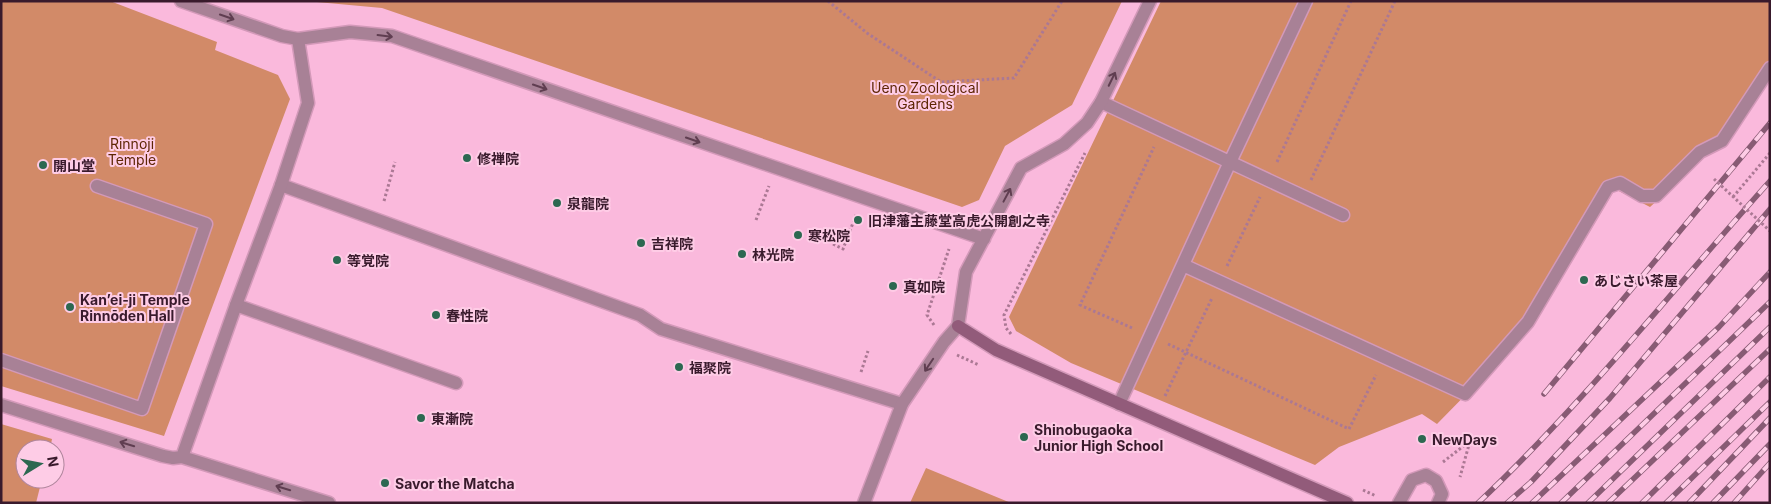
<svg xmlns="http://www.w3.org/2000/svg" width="1771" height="504" font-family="Inter,'Noto Sans JP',sans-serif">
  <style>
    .green { fill: #d28a68 }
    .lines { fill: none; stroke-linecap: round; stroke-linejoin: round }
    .lane-casing { stroke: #d399b9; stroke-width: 15 }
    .street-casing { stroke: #d399b9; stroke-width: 15 }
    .secondary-casing { stroke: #d399b9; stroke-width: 15 }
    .path { stroke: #ab7894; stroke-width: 3; stroke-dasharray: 2.5 2.5; stroke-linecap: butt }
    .lane { stroke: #a88196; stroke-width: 12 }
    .street { stroke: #a88196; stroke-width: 12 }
    .secondary { stroke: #925b7a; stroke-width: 12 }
    .rail-casing { stroke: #885b74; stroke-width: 5.5 }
    .rail { stroke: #fecce6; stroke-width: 4; stroke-dasharray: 11; stroke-linecap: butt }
    .path-bridge { stroke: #ab7894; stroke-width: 3; stroke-dasharray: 2.5 2.5; stroke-linecap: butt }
    .oneway { stroke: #603e51 }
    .poi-dot { fill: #2d6851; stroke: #fecce6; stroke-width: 2 }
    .labels { text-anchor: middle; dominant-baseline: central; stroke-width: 4; stroke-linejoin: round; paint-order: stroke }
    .park-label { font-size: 14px; fill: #5e2605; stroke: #fecce6 }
    .poi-label { font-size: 14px; font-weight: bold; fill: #391a2c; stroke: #fecce6; text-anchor: start }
  </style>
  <rect width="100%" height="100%" fill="#fab9dc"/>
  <path class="green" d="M1,1H110L217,42L215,50L278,75L290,99L164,436L1,386Z
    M306,1H1122L1072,105L1005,146L979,200L962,207L382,8Z
    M1161,1H1770V72L1718,145L1650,207L1615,189L1534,325L1437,424L1422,414L1339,447L1315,465L1071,363L1016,331L1009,317Z
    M1,424L52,439L50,449H25V479H42L36,503H1Z
    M926,468L1011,503H910Z"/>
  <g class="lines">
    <g class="lane-casing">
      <path id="lane" d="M1101,102L1343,215
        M281,185L640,315L661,329L902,404
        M1183,265L1465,394L1528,322L1608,187L1620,183L1642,196H1656L1700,152L1722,141L1770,68
        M236,305L456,383
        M1,360L142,409L206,224L97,186
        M1119,404L1230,162L1306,1
        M1399,503L1412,480L1426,475L1436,481L1442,494L1438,503"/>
    </g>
    <g class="street-casing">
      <path id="street" d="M181,1L282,36L298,39L350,32L392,36L984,239
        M1,405L163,456L173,458L182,457L329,503
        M182,457L236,305L281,185L308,103L298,39
        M864,503L902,404L944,342L958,326L966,272L1021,168L1064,144L1087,123L1101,102L1150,1"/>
    </g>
    <g class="secondary-casing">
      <path id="secondary" d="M958,326L996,350L1347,503"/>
    </g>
    <path class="path" d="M828,1L867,33L941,82L1014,78L1062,1
      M1277,162L1351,1
      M1311,180L1395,1
      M1733,197L1770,153
      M384,201L395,162
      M756,220L769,186
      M833,244L843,249L856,215
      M1227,266L1260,197
      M934,325L927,315L949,249
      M1132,328L1080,305L1154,147
      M1011,334L1006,328L1004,315L1085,153
      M1168,344L1349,429L1376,375
      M957,355L979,365
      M861,372L868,351
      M1165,396L1212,298
      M1443,462L1470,441L1460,477
      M1363,490L1376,496"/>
    <use href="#lane" class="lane"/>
    <use href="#street" class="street"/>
    <use href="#secondary" class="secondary"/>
    <g class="rail-casing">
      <path id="rail" d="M1544,394L1770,123
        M1478,503C1584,403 1673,289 1770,181
        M1507,503L1531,482L1610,398L1770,209
        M1532,503L1719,327L1770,272
        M1561,503L1770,302
        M1588,503L1770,327
        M1608,503L1770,349
        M1642,503L1770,377
        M1666,503L1770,402
        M1689,503L1770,418
        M1713,503L1770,444
        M1734,503L1770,463"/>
    </g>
    <use href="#rail" class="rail"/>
    <path class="path-bridge" d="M1714,179L1770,231"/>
  </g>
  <defs><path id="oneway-shaft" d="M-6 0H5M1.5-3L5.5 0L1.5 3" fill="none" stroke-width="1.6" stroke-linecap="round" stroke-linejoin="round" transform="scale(1.25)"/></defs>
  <g class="oneway">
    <use href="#oneway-shaft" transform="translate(227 17) rotate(19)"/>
    <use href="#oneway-shaft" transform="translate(385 36) rotate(7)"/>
    <use href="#oneway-shaft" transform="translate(1112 79) rotate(-64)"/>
    <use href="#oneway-shaft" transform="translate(540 87) rotate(19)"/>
    <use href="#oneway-shaft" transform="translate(693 140) rotate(19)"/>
    <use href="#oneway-shaft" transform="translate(1007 195) rotate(-62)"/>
    <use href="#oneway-shaft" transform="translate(929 365) rotate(124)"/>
    <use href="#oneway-shaft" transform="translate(127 444) rotate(-163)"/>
    <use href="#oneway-shaft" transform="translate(283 488) rotate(-163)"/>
  </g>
  <g class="poi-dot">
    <circle cx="467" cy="158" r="5"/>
    <circle cx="43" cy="165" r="5"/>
    <circle cx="557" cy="203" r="5"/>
    <circle cx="858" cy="220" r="5"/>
    <circle cx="798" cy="235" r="5"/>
    <circle cx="641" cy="243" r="5"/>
    <circle cx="742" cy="254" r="5"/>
    <circle cx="337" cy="260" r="5"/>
    <circle cx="1584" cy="280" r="5"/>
    <circle cx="893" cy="286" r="5"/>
    <circle cx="70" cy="307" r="5"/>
    <circle cx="436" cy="315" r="5"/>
    <circle cx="679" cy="367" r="5"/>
    <circle cx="421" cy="418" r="5"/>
    <circle cx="1024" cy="437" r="5"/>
    <circle cx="1422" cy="439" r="5"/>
    <circle cx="385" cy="483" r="5"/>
  </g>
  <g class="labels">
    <g class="park-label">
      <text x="925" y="87">Ueno Zoological<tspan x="925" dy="16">Gardens</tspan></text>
      <text x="132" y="143">Rinnoji<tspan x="132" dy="16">Temple</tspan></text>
    </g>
    <g class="poi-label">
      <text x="477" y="158">修禅院</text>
      <text x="53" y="165">開山堂</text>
      <text x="567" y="203">泉龍院</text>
      <text x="868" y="220">旧津藩主藤堂高虎公開創之寺</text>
      <text x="808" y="235">寒松院</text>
      <text x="651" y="243">吉祥院</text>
      <text x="752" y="254">林光院</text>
      <text x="347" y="260">等覚院</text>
      <text x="1594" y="280">あじさい茶屋</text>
      <text x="903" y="286">真如院</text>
      <text x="80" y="299">Kan’ei‑ji Temple<tspan x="80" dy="16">Rinnōden Hall</tspan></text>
      <text x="446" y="315">春性院</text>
      <text x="689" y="367">福聚院</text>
      <text x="431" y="418">東漸院</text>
      <text x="1034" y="429">Shinobugaoka<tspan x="1034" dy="16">Junior High School</tspan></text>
      <text x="1432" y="439">NewDays</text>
      <text x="395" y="483">Savor the Matcha</text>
    </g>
  </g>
  <rect width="1771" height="504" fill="none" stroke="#391a2c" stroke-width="5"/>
  <g transform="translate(40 464) rotate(80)"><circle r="24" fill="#fecce6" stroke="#af859c"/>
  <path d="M0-4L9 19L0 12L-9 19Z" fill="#2d6851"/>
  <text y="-8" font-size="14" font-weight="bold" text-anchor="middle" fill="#391a2c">N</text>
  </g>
</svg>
